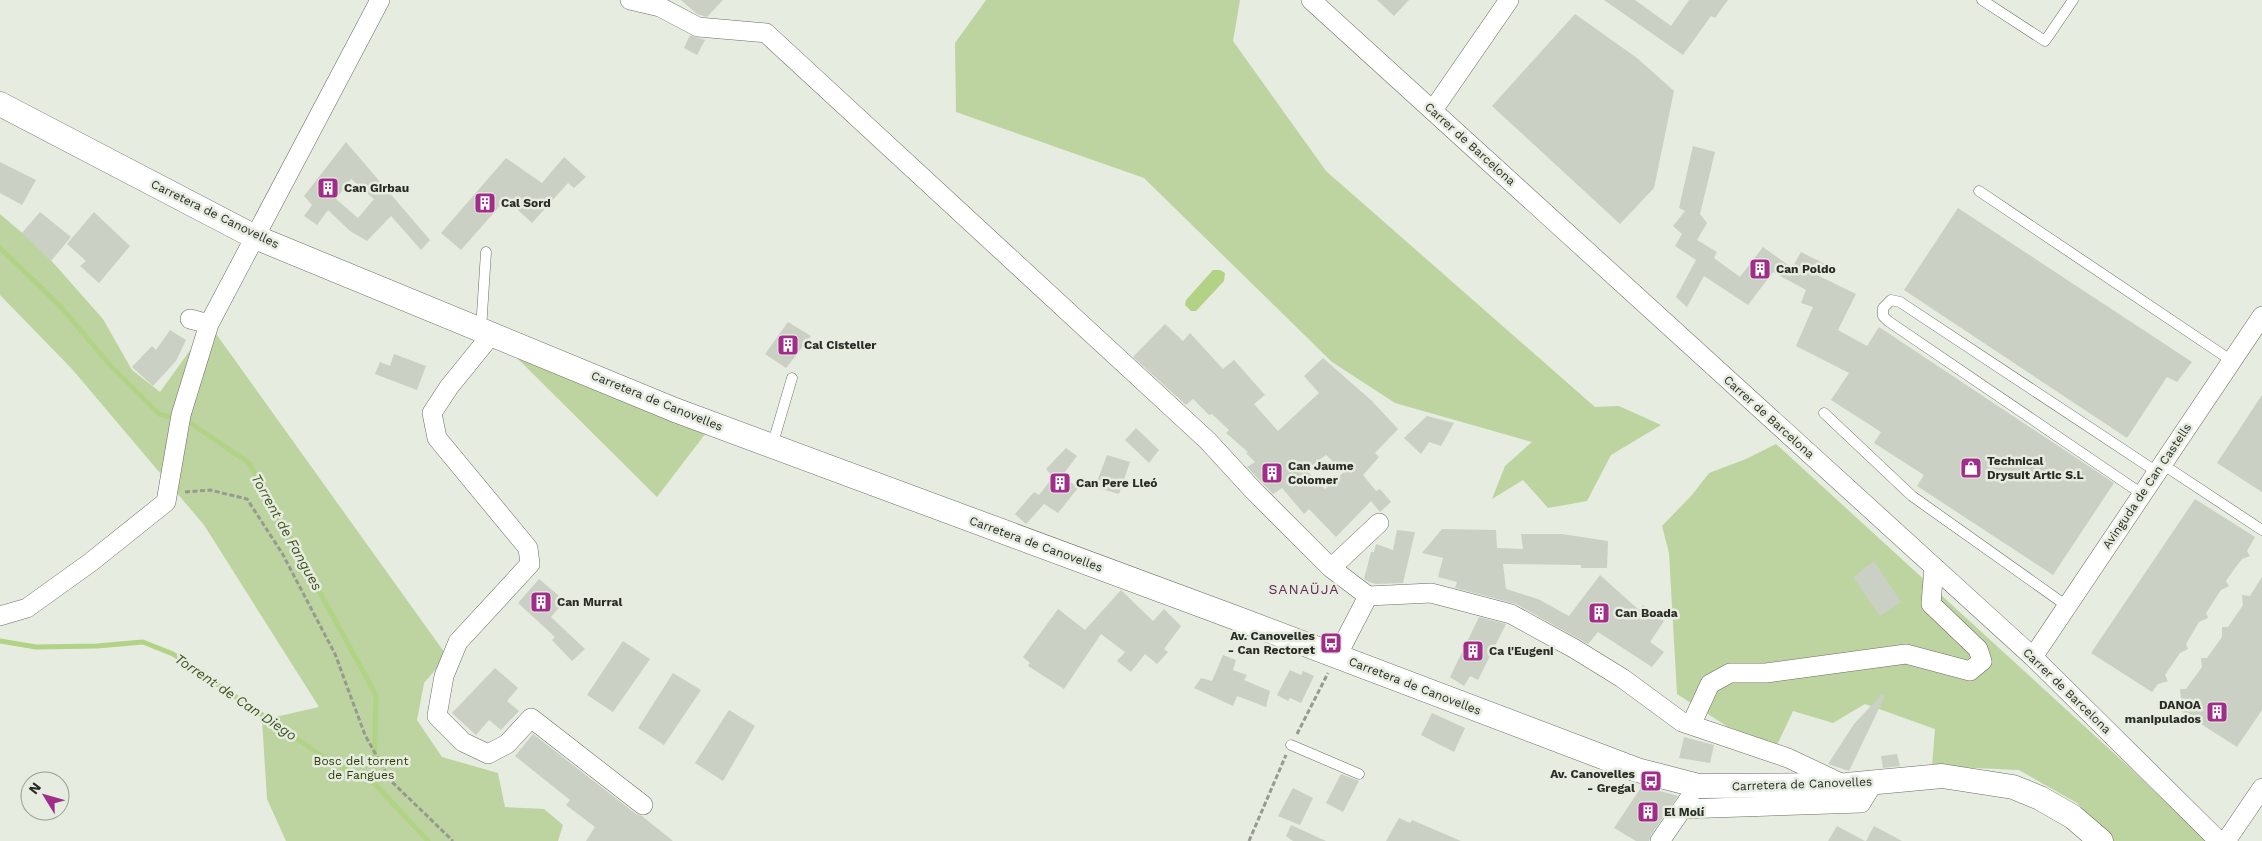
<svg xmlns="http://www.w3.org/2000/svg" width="2262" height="841" font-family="'Work Sans',sans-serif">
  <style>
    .green { fill: #bdd4a0 }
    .water { fill: #b2d286 }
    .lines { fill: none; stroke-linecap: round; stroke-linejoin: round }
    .stream { stroke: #b2d286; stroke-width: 5 }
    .building { fill: #cad0c3; fill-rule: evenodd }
    .service-casing { stroke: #696e63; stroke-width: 11 }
    .minor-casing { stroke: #696e63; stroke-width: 20 }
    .tertiary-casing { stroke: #696e63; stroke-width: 25 }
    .path { stroke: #969a90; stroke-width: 3; stroke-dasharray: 5 2.5; stroke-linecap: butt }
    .service { stroke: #fff; stroke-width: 10 }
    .minor { stroke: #fff; stroke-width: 19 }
    .tertiary { stroke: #fff; stroke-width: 24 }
    .labels { text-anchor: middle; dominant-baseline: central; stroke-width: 5; stroke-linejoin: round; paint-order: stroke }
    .street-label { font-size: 12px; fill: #292b26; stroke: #e6ecdf }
    .poi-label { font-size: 12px; font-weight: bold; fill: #292b26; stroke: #e6ecdf; text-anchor: start }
    .park-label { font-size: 12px; fill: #2a3c04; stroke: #e6ecdf }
    .water-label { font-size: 14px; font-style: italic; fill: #3e521d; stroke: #e6ecdf }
    .neighbourhood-label { font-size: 14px; letter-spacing: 1px; fill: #612954; stroke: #e6ecdf }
  </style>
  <rect width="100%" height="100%" fill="#e6ecdf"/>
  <path class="green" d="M986,0H1240L1233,41L1326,171L1595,407L1619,406L1661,425L1611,455L1587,501L1548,508L1523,480L1492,499L1505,466L1532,442L1395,403L1332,362L1144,178L956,112L955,43Z
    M0,214L41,249L103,319L132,370L160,392L209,324L447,656L424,683L417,720L442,757L498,773L505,807L544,809L563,825L558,841H286L267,799L262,720L319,707L204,525L72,369L0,295Z
    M512,353L709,429L657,497Z
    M1776,444L2129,767L2206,841H2111L2077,803L2019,770L1932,766L1935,729L1865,704L1833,723L1793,711L1777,745L1728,727L1677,694L1669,553L1662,526L1692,495L1709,473L1746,459Z"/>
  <path class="water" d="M1213,270H1220L1225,273L1224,281L1196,311H1191L1185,305L1186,300Z"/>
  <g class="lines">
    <path class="stream" d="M0,248L61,307L110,365L159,414L189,422L249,463L376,695L374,783L428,841
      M0,641L36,647L97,646L143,642L173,654L328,760L374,783"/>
  </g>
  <path class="building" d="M681,0H723L707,17L697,14Z
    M1377,0H1409L1394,16Z
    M1604,0H1635L1671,26L1689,0H1728L1715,18L1711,16L1683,55Z
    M1575,14L1637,58L1674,91L1654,188L1620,224L1492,106Z
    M690,35L705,40L697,55L684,48Z
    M346,142L430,240L421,250L391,216L367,241L350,231L328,210L317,225L304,216L312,205L304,196ZM351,179L374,199L358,218L336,199Z
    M1693,146L1715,152L1700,214L1707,223L1697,240L1717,252L1714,258L1740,277L1763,247L1792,268L1801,252L1825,264L1817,275L1856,294L1838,330L1867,346L1879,327L2114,483L2053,575L1917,486L1924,475L1874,443L1881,432L1831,400L1849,373L1796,346L1813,307L1801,303L1806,290L1773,272L1748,305L1704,276L1687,307L1676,297L1696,260L1675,246L1682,234L1673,226L1685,211L1679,208Z
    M564,157L586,177L574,188L568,183L532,223L506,199L461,250L441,233L506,158L542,183Z
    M0,162L36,180L22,205L0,193Z
    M1958,208L2192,362L2177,382L2167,377L2127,438L1904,290Z
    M40,212L71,237L51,261L22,233Z
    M94,212L130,246L99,283L80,266L86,261L67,244Z
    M788,322L811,336L786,368L765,354Z
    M1165,324L1183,341L1190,333L1223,369L1234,360L1265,395L1254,404L1278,431L1319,393L1304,376L1323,358L1372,401L1398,429L1375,453L1379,457L1363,475L1376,491L1380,489L1391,502L1380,512L1371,501L1336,537L1309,509L1304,514L1282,488L1273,494L1247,467L1255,462L1246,453L1248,452L1226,433L1229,430L1212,414L1209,415L1193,399L1186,405L1133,357ZM1326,455L1344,472L1325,489L1306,470Z
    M170,330L186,340L176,361L153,386L132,367L152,346L156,350Z
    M394,354L426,366L417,390L375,374L380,362L390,366Z
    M2262,395V492L2217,463Z
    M1427,416L1454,423L1441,446L1429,442L1421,454L1404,438Z
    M1136,428L1159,450L1149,463L1125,440Z
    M1066,448L1077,456L1062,476L1078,488L1058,513L1044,504L1026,524L1015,514L1034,492L1039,495L1053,477L1046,469Z
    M1107,455L1130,462L1119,494L1095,487Z
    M2195,499L2255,537L2247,551L2250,556L2242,559L2235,568L2226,581L2229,586L2221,590L2206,613L2208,618L2199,622L2186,644L2188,649L2180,653L2165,675L2168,681L2158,684L2152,692L2091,653Z
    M1442,529L1496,530L1497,548L1523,549L1521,534H1562L1608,541L1607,568H1581V565L1503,564L1506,589L1538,599L1569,616L1600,575L1639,610L1643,605L1664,621L1650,642L1664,652L1652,667L1598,632L1588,644L1516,604L1455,588L1457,582L1438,577L1443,558L1422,553Z
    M1397,530L1415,532L1403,583L1376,584L1369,582L1364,579L1371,552H1374L1376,544L1393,550Z
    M1874,561L1901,602L1880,616L1853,577Z
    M2262,577V710L2237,747L2176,708L2181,699L2180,689H2186L2202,667L2201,658H2207L2222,637V627H2228L2243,605L2242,595L2250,596Z
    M539,579L565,601L551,617L585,649L572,661L552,640L555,637L518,603Z
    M1121,590L1153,621L1164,609L1181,626L1164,649L1168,652L1157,664L1145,654L1131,672L1117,661L1125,652L1101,634L1064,689L1028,666L1030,663L1023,657L1058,609L1085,630Z
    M1479,617L1506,624L1478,680L1470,676L1464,686L1450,677Z
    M623,641L650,659L613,712L587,695Z
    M1223,655L1236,660L1233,670L1247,675L1244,680L1270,691L1266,707L1237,696L1233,706L1194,688L1201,678L1212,681Z
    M495,668L518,688L507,701L519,711L501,730L489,720L476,735L452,713Z
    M1290,670L1301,675L1303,671L1314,676L1301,703L1290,698L1288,701L1277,695Z
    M673,673L701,690L664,745L638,728Z
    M1882,694L1885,696L1849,771L1828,764L1854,724Z
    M729,710L755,726L723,781L695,763Z
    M1432,713L1465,728L1454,752L1421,735Z
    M533,734L636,814L642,816L673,841H586L595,827L566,805L570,800L515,756Z
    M1684,737L1714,745L1710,763L1679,758Z
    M1897,754L1900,766L1883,768L1881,756Z
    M1341,774L1359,781L1343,812L1326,803Z
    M1642,786L1678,796L1651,835L1649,841H1636L1614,828Z
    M1293,788L1313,798L1300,825L1278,816Z
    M1399,818L1410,823L1412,820L1461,841H1386Z
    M1291,825L1326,841H1293L1286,836Z
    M1837,826L1865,841H1828Z
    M1874,826L1902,841H1866Z"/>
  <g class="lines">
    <g class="service-casing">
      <path id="service" d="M1982,0L2045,41L2073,0
        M1979,191L2232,361
        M481,330L486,252
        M1824,413L1912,496L2067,606
        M772,446L792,378
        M2162,464L2262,530
        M2142,494L1888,321L1883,316V308L1891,300L1900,302L2157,472
        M1291,745L1359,774"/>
    </g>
    <g class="minor-casing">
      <path id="minor" d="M630,0L660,7L698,27L766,33L1208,441L1253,490L1331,568L1368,596L1337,656
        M1311,0L2033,657L2219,841
        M1433,110L1509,0
        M190,319L209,324L380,0
        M492,334L449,387L432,413L437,438L528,548L530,564L458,642L444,676L437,716L463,742L488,754L507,744L531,718L643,805
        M1331,568L1379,523
        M1368,596L1431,593L1511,614L1575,649L1622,678L1682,722L1788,758L1843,784
        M0,616L27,608L91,562L166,502L181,415L209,324
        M2033,657L2262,316
        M1691,725L1710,684L1730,673H1766L1906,654L1970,671L1982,661L1978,649L1931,604L1934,567
        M1682,809L1861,803L1874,782
        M1660,841L1689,799
        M2226,841L2262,788"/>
    </g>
    <g class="tertiary-casing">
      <path id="tertiary" d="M0,104L255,237L675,410L1236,618L1637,770L1699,786L1846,785L1942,776L2013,787L2040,798L2073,817L2101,841"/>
    </g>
    <path class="path" d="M185,492L210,490L247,499L282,553L335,654L365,735L390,780L453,841
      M1297,734L1328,673
      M1249,841L1286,755"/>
    <use href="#service" class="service"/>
    <use href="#minor" class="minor"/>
    <use href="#tertiary" class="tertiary"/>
  </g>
  <defs>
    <g id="building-square" transform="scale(1.125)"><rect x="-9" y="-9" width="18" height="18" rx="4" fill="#9f2d89" stroke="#e6ecdf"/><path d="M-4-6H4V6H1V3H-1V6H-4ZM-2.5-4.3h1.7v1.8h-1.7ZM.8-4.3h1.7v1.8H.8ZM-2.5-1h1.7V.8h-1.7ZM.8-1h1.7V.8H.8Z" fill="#fff"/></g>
    <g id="shop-square" transform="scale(1.125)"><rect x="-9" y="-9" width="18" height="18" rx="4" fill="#9f2d89" stroke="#e6ecdf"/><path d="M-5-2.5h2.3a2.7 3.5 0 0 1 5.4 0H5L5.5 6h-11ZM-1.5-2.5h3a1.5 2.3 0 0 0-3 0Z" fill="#fff"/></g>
    <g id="bus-square" transform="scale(1.125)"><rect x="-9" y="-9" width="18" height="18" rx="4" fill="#9f2d89" stroke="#e6ecdf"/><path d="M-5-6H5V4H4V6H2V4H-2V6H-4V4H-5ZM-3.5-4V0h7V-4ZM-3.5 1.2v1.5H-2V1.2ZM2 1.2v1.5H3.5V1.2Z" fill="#fff"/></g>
  </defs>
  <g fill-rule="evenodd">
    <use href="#building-square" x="328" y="188"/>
    <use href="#building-square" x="485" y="203"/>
    <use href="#building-square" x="1760" y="269"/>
    <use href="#building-square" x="788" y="345"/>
    <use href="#shop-square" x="1971" y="468"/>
    <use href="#building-square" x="1272" y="473"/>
    <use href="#building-square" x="1060" y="483"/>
    <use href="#building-square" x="541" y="602"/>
    <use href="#building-square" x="1599" y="613"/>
    <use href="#bus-square" x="1331" y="643"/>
    <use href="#building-square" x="1473" y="651"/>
    <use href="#building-square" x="2217" y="712"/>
    <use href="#bus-square" x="1651" y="781"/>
    <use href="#building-square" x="1648" y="812"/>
  </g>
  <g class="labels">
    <g class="street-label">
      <text transform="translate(1470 144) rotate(42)">Carrer de Barcelona</text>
      <text transform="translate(215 214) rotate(26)">Carretera de Canovelles</text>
      <text transform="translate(657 401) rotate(22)">Carretera de Canovelles</text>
      <text transform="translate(1769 417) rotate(42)">Carrer de Barcelona</text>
      <text transform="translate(2147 486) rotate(-56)">Avinguda de Can Castells</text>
      <text transform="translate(1036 544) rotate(20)">Carretera de Canovelles</text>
      <text transform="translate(1415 686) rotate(21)">Carretera de Canovelles</text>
      <text transform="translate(2067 691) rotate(44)">Carrer de Barcelona</text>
      <text transform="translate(1802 784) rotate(-2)">Carretera de Canovelles</text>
    </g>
    <g class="poi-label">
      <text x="344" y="188">Can Girbau</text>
      <text x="501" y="203">Cal Sord</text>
      <text x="1776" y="269">Can Poldo</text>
      <text x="804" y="345">Cal Cisteller</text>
      <text x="1987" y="461">Technical<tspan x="1987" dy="14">Drysuit Artic S.L</tspan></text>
      <text x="1288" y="466">Can Jaume<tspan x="1288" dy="14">Colomer</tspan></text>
      <text x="1076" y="483">Can Pere Lleó</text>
      <text x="557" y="602">Can Murral</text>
      <text x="1615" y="613">Can Boada</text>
      <text x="1315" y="636" text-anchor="end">Av. Canovelles<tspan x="1315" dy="14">- Can Rectoret</tspan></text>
      <text x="1489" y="651">Ca l'Eugeni</text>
      <text x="2201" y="705" text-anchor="end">DANOA<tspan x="2201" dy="14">manipulados</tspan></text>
      <text x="1635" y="774" text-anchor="end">Av. Canovelles<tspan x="1635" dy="14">- Gregal</tspan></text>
      <text x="1664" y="812">El Molí</text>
    </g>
    <g class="park-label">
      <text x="361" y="761">Bosc del torrent<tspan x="361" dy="14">de Fangues</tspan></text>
    </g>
    <g class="water-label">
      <text transform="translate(287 532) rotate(61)">Torrent de Fangues</text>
      <text transform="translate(236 697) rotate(34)">Torrent de Can Diego</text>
    </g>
    <g class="neighbourhood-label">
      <text x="1304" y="589">SANAÜJA</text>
    </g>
  </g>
  <g transform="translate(45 796) rotate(307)"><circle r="24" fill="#e6ecdf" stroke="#9a9f95"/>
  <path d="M0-4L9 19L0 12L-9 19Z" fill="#9f2d89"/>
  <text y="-8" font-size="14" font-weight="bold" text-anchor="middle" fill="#292b26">N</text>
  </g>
</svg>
